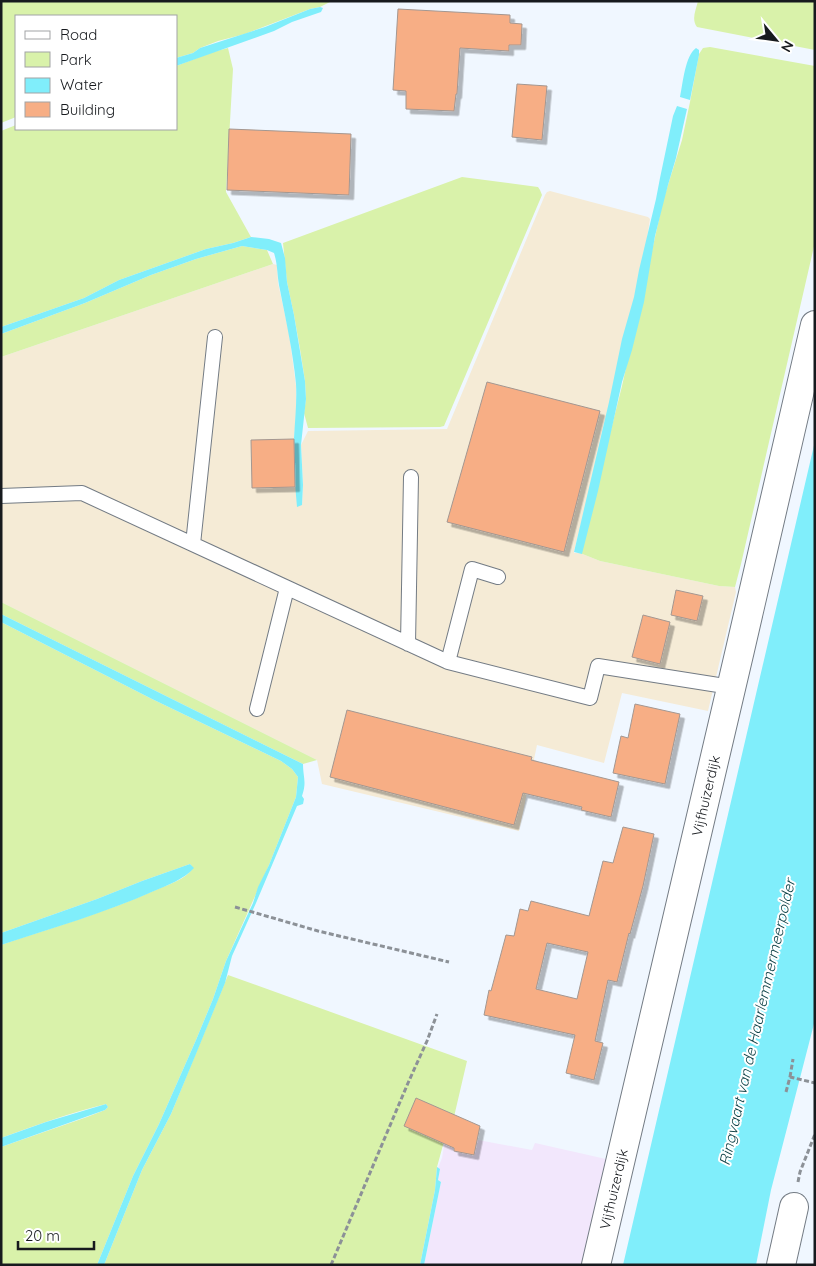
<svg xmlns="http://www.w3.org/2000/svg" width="816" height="1266" font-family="Quicksand,sans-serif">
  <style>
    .commercial { fill: #f2e7fc }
    .industrial { fill: #f5ebd6 }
    .green { fill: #d9f2aa }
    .water { fill: #80eefb }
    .building { fill: #f7ae85; stroke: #a39791; fill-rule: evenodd; filter: url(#shadow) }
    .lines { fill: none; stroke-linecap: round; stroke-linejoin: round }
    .service-casing { stroke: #737b84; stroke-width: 16 }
    .minor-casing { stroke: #737b84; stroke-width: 30 }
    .tertiary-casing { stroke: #737b84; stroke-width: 30 }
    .path { stroke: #8c9197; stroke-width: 3; stroke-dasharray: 5 2.5; stroke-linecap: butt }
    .service { stroke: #fff; stroke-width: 14 }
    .minor { stroke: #fff; stroke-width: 28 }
    .tertiary { stroke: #fff; stroke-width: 28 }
    .labels { text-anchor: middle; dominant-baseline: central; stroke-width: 4; stroke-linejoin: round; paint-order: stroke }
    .street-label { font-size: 14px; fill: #171a1e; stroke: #fff }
    .water-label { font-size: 15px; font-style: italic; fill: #12454a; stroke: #fff }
  </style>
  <defs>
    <filter id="shadow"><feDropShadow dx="4.5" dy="4.5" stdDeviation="0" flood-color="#0004"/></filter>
  </defs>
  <rect width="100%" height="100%" fill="#f0f7ff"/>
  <path class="commercial" d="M446,1134L532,1150L535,1143L606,1159L583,1265H424L441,1182L438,1180L440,1169L438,1168L442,1158Z"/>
  <path class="industrial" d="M550,191L648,217L650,219L646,245L607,423L574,551V553H580L600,561L719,586L735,587L736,592L708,711L622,693L604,763L537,745L519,831L322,784L317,760L1,602V357L273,264L277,265L278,283L289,333L296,386V416L294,439L295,487L302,505L303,485L301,445L308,431L447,429L545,195L547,192Z"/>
  <path class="green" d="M1,1H332L320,7L310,9L245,34L218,41L200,48L193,53L176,58V16H16V117L1,123Z
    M698,1H815V50L697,27C691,19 696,10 698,1Z
    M710,47L815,66V242L741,564L735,587L719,586L600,561L580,553L622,386L663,201L682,140L690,102L699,54L703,48Z
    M228,48L233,69L226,192L251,237L233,243L206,249L119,280L84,298L1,327V131L16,125V129H176V66L213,52Z
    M462,177L538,187L540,190L542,195L444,426L440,427L308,428L304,413L306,399L305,381L300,349L294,315L287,282L283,243Z
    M242,246L267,250L273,264L1,357V334L85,303L151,275L196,259Z
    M1,602L317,760L303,764L1,614Z
    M1,622L152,699L281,761L292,769L298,777L296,797L269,865L226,961L213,999L196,1040L159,1124L133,1176L97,1265H1V1147L87,1117L105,1110L108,1107L106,1104C70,1113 36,1125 1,1138V945C53,927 107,912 158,889C170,884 186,879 193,868L190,864L142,881L97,899L1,933Z
    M228,975L467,1061L450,1134H446L437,1167L435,1190L420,1265H104L142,1170L171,1114Z"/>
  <path class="water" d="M320,7L323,8L321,12L292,22L274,31L176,66V58L193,53L200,48L265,27L310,9Z
    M696,48L699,50V55L690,100L680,97C683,83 685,56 696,48Z
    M677,106L687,109L676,158L668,185L655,236L644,302L632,350L622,382L598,491L582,554L574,552L609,402L622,339L634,297L639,270L656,199L660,178L673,116Z
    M251,237L269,239L281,243L285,258L287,282L294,315L305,381L306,399L301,445L303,485L302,505L297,507C295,484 293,460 294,438C295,420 297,402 296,384C293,352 286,321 280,290C277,277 278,265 274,253L267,250L242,246L196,259L151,275L85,303L1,334V327L84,298L119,280L206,249L233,243Z
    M815,441V1020L771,1190L756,1265H623Z
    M1,614L303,764C303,777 307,782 302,796L304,799L303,804L297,806L256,903L232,956L225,983L196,1054L171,1114L142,1170L104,1265H97L133,1176L159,1124L196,1040L213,999L226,961L253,903L258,887L269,865L296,797L298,777L292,769L281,761L152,699L1,622Z
    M190,864L194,868C184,879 168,885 154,891C105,913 52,928 1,945V933L97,899L142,881Z
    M106,1104L108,1107L105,1110L1,1147V1138L46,1122Z
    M437,1167L440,1169L438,1180L441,1182L424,1265H420L435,1190Z"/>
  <path class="building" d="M398,9L510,15V23L522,24L521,45H509V51L460,48L457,94H456L454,111L406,109V91L393,90Z
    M517,84L547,86L542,140L512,137Z
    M229,129L351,134L349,195L227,190Z
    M487,382L600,411L564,552L447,522Z
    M294,439L295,487L252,488L251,440Z
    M676,590L703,596L697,621L671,615Z
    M643,615L670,622L660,664L632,657Z
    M635,704L680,714L665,784L613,773L621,736L628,738Z
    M347,710L532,757L531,760L619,782L611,817L581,810L582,807L523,793L514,825L330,777Z
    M623,827L654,834L643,886L630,934L629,933L617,982L608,980L595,1041L603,1043L594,1080L566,1073L575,1035L484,1015L489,990L491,991L506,935L514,936L520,909L528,911L531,901L589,916L603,861L613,863ZM547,943L588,952L577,999L536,989Z
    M416,1098L480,1126L474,1155L454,1151V1148L404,1126Z"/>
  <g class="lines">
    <g class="service-casing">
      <path id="service" d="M1,496L82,493L448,662L590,698L598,666L731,687
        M193,544L215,337
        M408,644L411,477
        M448,662L472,569L498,577
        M257,709L287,588"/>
    </g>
    <g class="minor-casing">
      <path id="minor" d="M781,1265L794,1207"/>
    </g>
    <g class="tertiary-casing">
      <g id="tertiary">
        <path id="s1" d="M596,1265L740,650L815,325"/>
      </g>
    </g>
    <path class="path" d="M235,907L318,931L449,962
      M790,1077L793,1059
      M786,1092L790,1077L815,1083
      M798,1182L800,1172L815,1134
      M331,1265L408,1083L427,1041L437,1014"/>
    <use href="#service" class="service"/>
    <use href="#minor" class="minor"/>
    <use href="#tertiary" class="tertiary"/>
  </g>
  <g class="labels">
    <g class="street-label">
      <text stroke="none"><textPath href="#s1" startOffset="482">Vijfhuizerdijk</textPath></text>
      <text stroke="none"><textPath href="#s1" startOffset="78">Vijfhuizerdijk</textPath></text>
    </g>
    <g class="water-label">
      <text transform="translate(757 1022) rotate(-77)">Ringvaart van de Haarlemmermeerpolder</text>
    </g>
  </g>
  <rect width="816" height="1266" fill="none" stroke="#171a1e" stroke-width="5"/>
  <rect x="15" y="15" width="162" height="115" fill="#ffffff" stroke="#a2a3a5"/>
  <rect x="25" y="31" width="25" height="8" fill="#ffffff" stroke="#a2a3a5"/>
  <text x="60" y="40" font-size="15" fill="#171a1e">Road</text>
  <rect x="25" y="52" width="25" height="15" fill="#d9f2aa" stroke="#a2a3a5"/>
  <text x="60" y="65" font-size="15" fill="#171a1e">Park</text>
  <rect x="25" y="78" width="25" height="15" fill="#80eefb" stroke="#a2a3a5"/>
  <text x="60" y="90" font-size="15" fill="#171a1e">Water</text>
  <rect x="25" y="102" width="25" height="15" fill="#f7ae85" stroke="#a2a3a5"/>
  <text x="60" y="115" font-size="15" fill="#171a1e">Building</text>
  <g transform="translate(776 40) rotate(119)" stroke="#ffffff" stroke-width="4" paint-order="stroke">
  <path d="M0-4L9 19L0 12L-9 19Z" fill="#171a1e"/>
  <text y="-8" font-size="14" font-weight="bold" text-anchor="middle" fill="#171a1e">N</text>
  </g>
  <path d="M18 1241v8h76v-8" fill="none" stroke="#171a1e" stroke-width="2.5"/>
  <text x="25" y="1241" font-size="15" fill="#171a1e" stroke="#ffffff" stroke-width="4" paint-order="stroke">20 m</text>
</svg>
